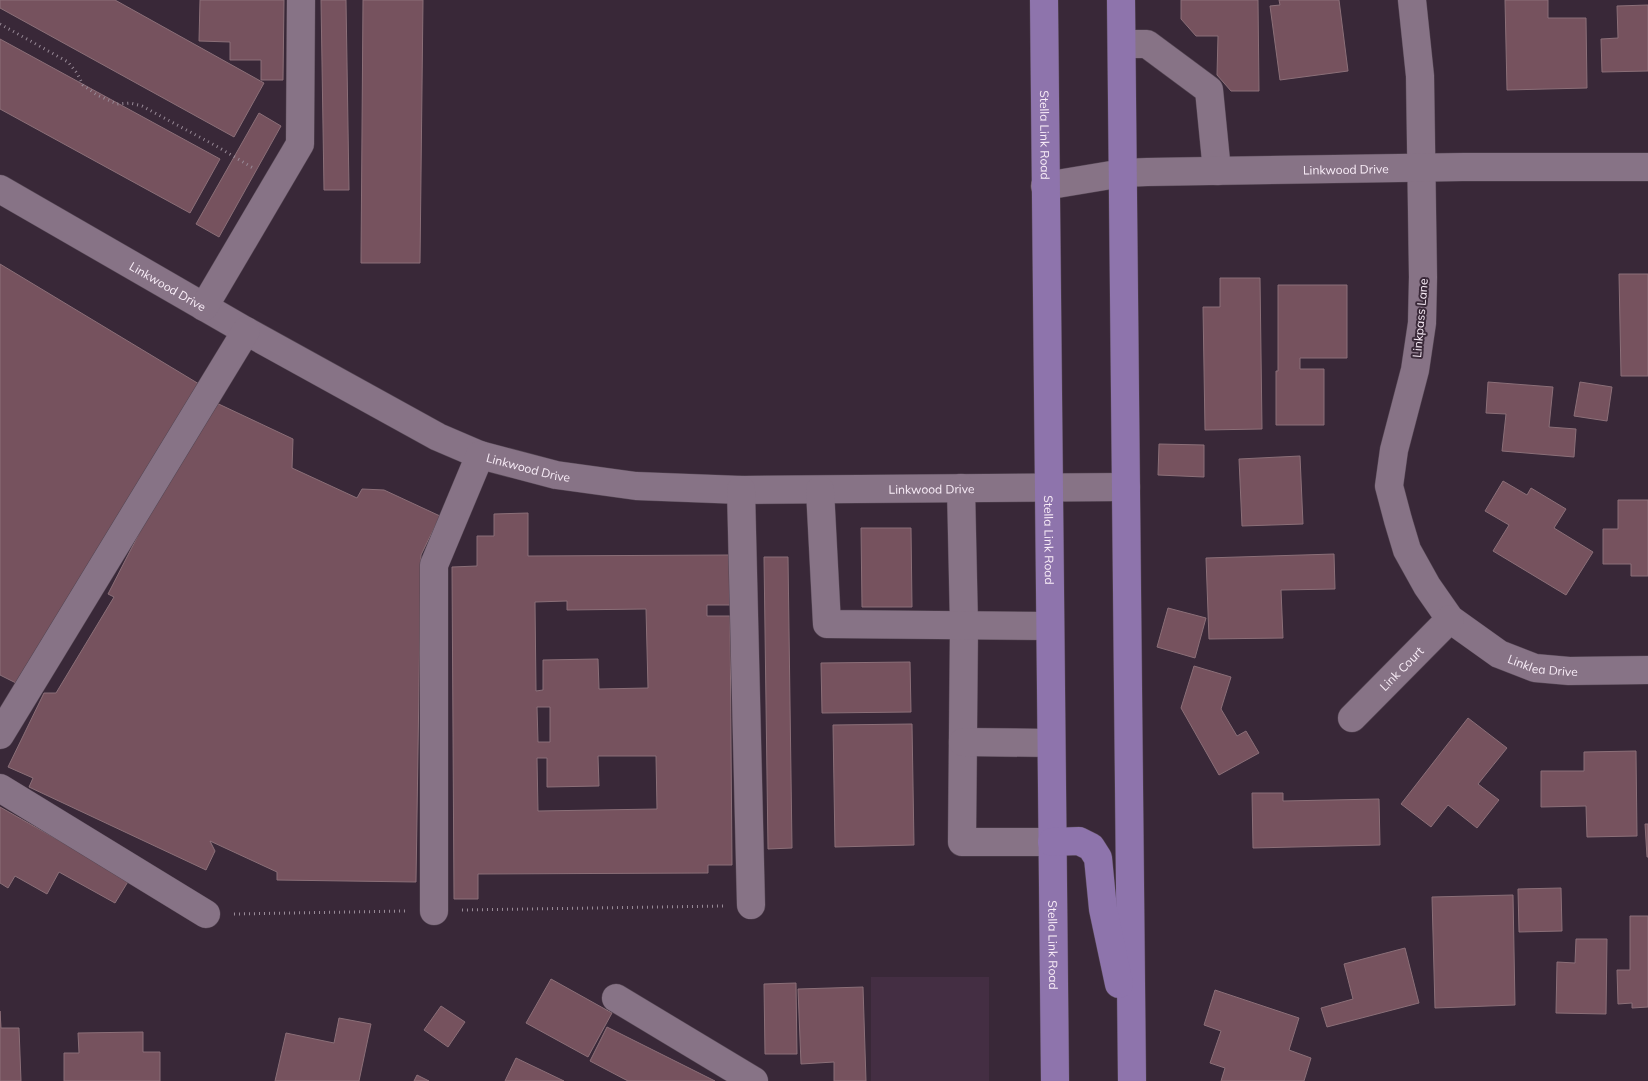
<svg xmlns="http://www.w3.org/2000/svg" width="1648" height="1081" font-family="Mulish,sans-serif">
  <style>
    .built { fill: #442e43 }
    .building { fill: #76525e; stroke: #8b6f78; fill-rule: evenodd }
    .lines { fill: none; stroke-linecap: round; stroke-linejoin: round }
    .minor-casing { stroke: #544653; stroke-width: 29 }
    .major-casing { stroke: #544653; stroke-width: 29 }
    .path { stroke: #988a97; stroke-width: 3; stroke-dasharray: 1 4; stroke-linecap: butt }
    .minor { stroke: #877386; stroke-width: 28 }
    .major { stroke: #8e74ac; stroke-width: 28 }
    .labels { text-anchor: middle; dominant-baseline: central; stroke-width: 4; stroke-linejoin: round; paint-order: stroke }
    .street-label { font-size: 12px; fill: #f9edf8; stroke: #392838 }
  </style>
  <rect width="100%" height="100%" fill="#392838"/>
  <path class="built" d="M871,977H989V1081H871Z"/>
  <path class="building" d="M0,0H115L264,83L234,137L0,8Z
    M200,0H284L283,80H261V60H230V42L199,41Z
    M321,0H346L349,190H324Z
    M363,0H423L420,263H361Z
    M1181,0H1258L1259,91H1231L1217,75L1218,36H1196L1181,19Z
    M1279,0H1339L1348,71L1280,80L1270,6L1280,5Z
    M1505,0H1548V18H1586L1587,88L1507,90Z
    M1648,5V71L1602,72L1601,39L1618,38L1617,6Z
    M0,39L220,159L190,213L0,109Z
    M259,113L281,126L219,237L196,224Z
    M0,264L199,384L16,683L0,675Z
    M1619,274H1648V376H1621Z
    M1220,278H1260L1262,429L1205,430L1203,307H1220Z
    M1278,285H1347V358H1300V369H1324V425H1276V371H1278Z
    M1488,382L1553,387L1549,427L1576,429L1574,457L1502,451L1506,414L1486,413Z
    M1580,382L1612,387L1607,421L1574,416Z
    M208,399L293,439L292,468L357,498L362,489L384,490L440,516L421,555L416,882L277,880V872L210,841L215,851L206,870L29,787L33,778L8,767L44,693H56L114,597L108,594Z
    M1159,444L1204,445V477L1158,475Z
    M1300,456L1303,524L1242,526L1239,459Z
    M1503,481L1527,495L1531,488L1566,509L1554,528L1593,552L1566,595L1493,551L1509,525L1485,511Z
    M1618,500H1648V576H1631V564H1603V529H1618Z
    M528,513V556L730,555L731,605H707V616H730L732,865H708V873L478,874V899H454L452,567L477,566V536H494V514ZM567,601V610L646,609L648,688L599,689L598,659L543,660V690L536,691L535,602ZM537,707H550V742H538ZM598,756H656L657,809L538,811L537,758H547V787L599,786Z
    M861,528H911L912,607H862Z
    M1334,554L1335,589L1281,590L1283,638L1209,639L1206,558Z
    M764,557H788L792,848L768,849Z
    M1168,608L1206,618L1195,658L1157,647Z
    M910,662L911,712L822,713L821,663Z
    M1194,666L1231,677L1221,709L1237,736L1246,731L1259,753L1219,775L1181,708Z
    M1468,718L1507,748L1478,784L1499,800L1477,828L1448,805L1431,827L1401,804Z
    M912,724L914,845L835,847L833,725Z
    M1636,751L1637,836L1587,837L1586,806L1541,807V771H1584V752Z
    M1252,793H1283V801L1379,799L1380,845L1253,848Z
    M0,807L129,880L115,903L59,872L47,894L15,876L8,888L0,883Z
    M1645,824H1648V857H1647Z
    M1561,888L1562,931L1519,932L1518,889Z
    M1513,895L1515,1005L1435,1008L1432,897Z
    M1630,916H1648V1007L1632,1008V1003L1618,1004L1617,970H1630Z
    M1576,939H1607L1606,1014L1556,1013L1557,962L1575,963Z
    M1405,948L1419,1003L1327,1027L1321,1008L1353,999L1344,964Z
    M551,979L612,1013L588,1057L526,1023Z
    M796,983L797,1054H765L764,984Z
    M863,987L866,1081H834V1062L801,1064L798,989Z
    M1215,990L1299,1018L1289,1050L1311,1058L1304,1081H1221L1225,1068L1210,1063L1221,1031L1204,1025Z
    M441,1006L465,1022L448,1047L424,1030Z
    M0,1011L1,1028H19L21,1081H0Z
    M339,1018L371,1024L359,1081H275L286,1033L334,1043Z
    M607,1027L715,1081H628L590,1061Z
    M143,1032V1052H160V1081H64V1053H79L78,1033Z
    M516,1058L564,1081H505Z
    M417,1075L429,1081H414Z"/>
  <g class="lines">
    <g class="minor-casing">
      <g id="minor">
        <path id="s1" d="M1412,0L1420,76L1423,277L1422,323L1415,370L1394,450L1389,486L1398,520L1407,550L1427,586L1450,619L1499,654L1535,668L1569,671L1648,670"/>
        <path d="M1122,44H1147L1209,90L1217,171"/>
        <path id="s2" d="M1045,186L1123,173L1147,172L1463,167H1648"/>
        <path id="s3" d="M0,189L246,331L438,437L480,455L556,475L636,486L741,490L1126,487"/>
        <path d="M204,307L300,144L301,0"/>
        <path d="M961,488L964,625L962,842H1052"/>
        <path d="M741,490L751,905"/>
        <path d="M820,490L827,624L1049,626"/>
        <path id="s4" d="M1352,718L1450,619"/>
        <path d="M0,735L246,331"/>
        <path d="M963,742L1051,743"/>
        <path d="M0,788L206,914"/>
        <path d="M434,911V565L480,455"/>
        <path d="M616,998L754,1081"/>
      </g>
    </g>
    <g class="major-casing">
      <g id="major">
        <path id="s5" d="M1044,0L1055,1081"/>
        <path d="M1121,0L1132,1081"/>
        <path d="M1052,842L1079,841L1091,847L1098,858L1103,909L1119,984"/>
      </g>
    </g>
    <path class="path" d="M0,24L68,62L77,73L83,85L97,95L117,104L130,103L142,106L218,147L253,168
      M462,910L723,906
      M234,914L406,911"/>
    <use href="#minor" class="minor"/>
    <use href="#major" class="major"/>
  </g>
  <g class="labels">
    <g class="street-label">
      <text stroke="none"><textPath href="#s5" startOffset="135">Stella Link Road</textPath></text>
      <text stroke="none"><textPath href="#s2" startOffset="302">Linkwood Drive</textPath></text>
      <text stroke="none"><textPath href="#s3" startOffset="194">Linkwood Drive</textPath></text>
      <text transform="translate(1420 318) rotate(-85)">Linkpass Lane</text>
      <text stroke="none"><textPath href="#s3" startOffset="599">Linkwood Drive</textPath></text>
      <text stroke="none"><textPath href="#s3" startOffset="1004">Linkwood Drive</textPath></text>
      <text stroke="none"><textPath href="#s5" startOffset="540">Stella Link Road</textPath></text>
      <text stroke="none"><textPath href="#s1" startOffset="744">Linklea Drive</textPath></text>
      <text stroke="none"><textPath href="#s4" startOffset="70">Link Court</textPath></text>
      <text stroke="none"><textPath href="#s5" startOffset="945">Stella Link Road</textPath></text>
    </g>
  </g>
</svg>
